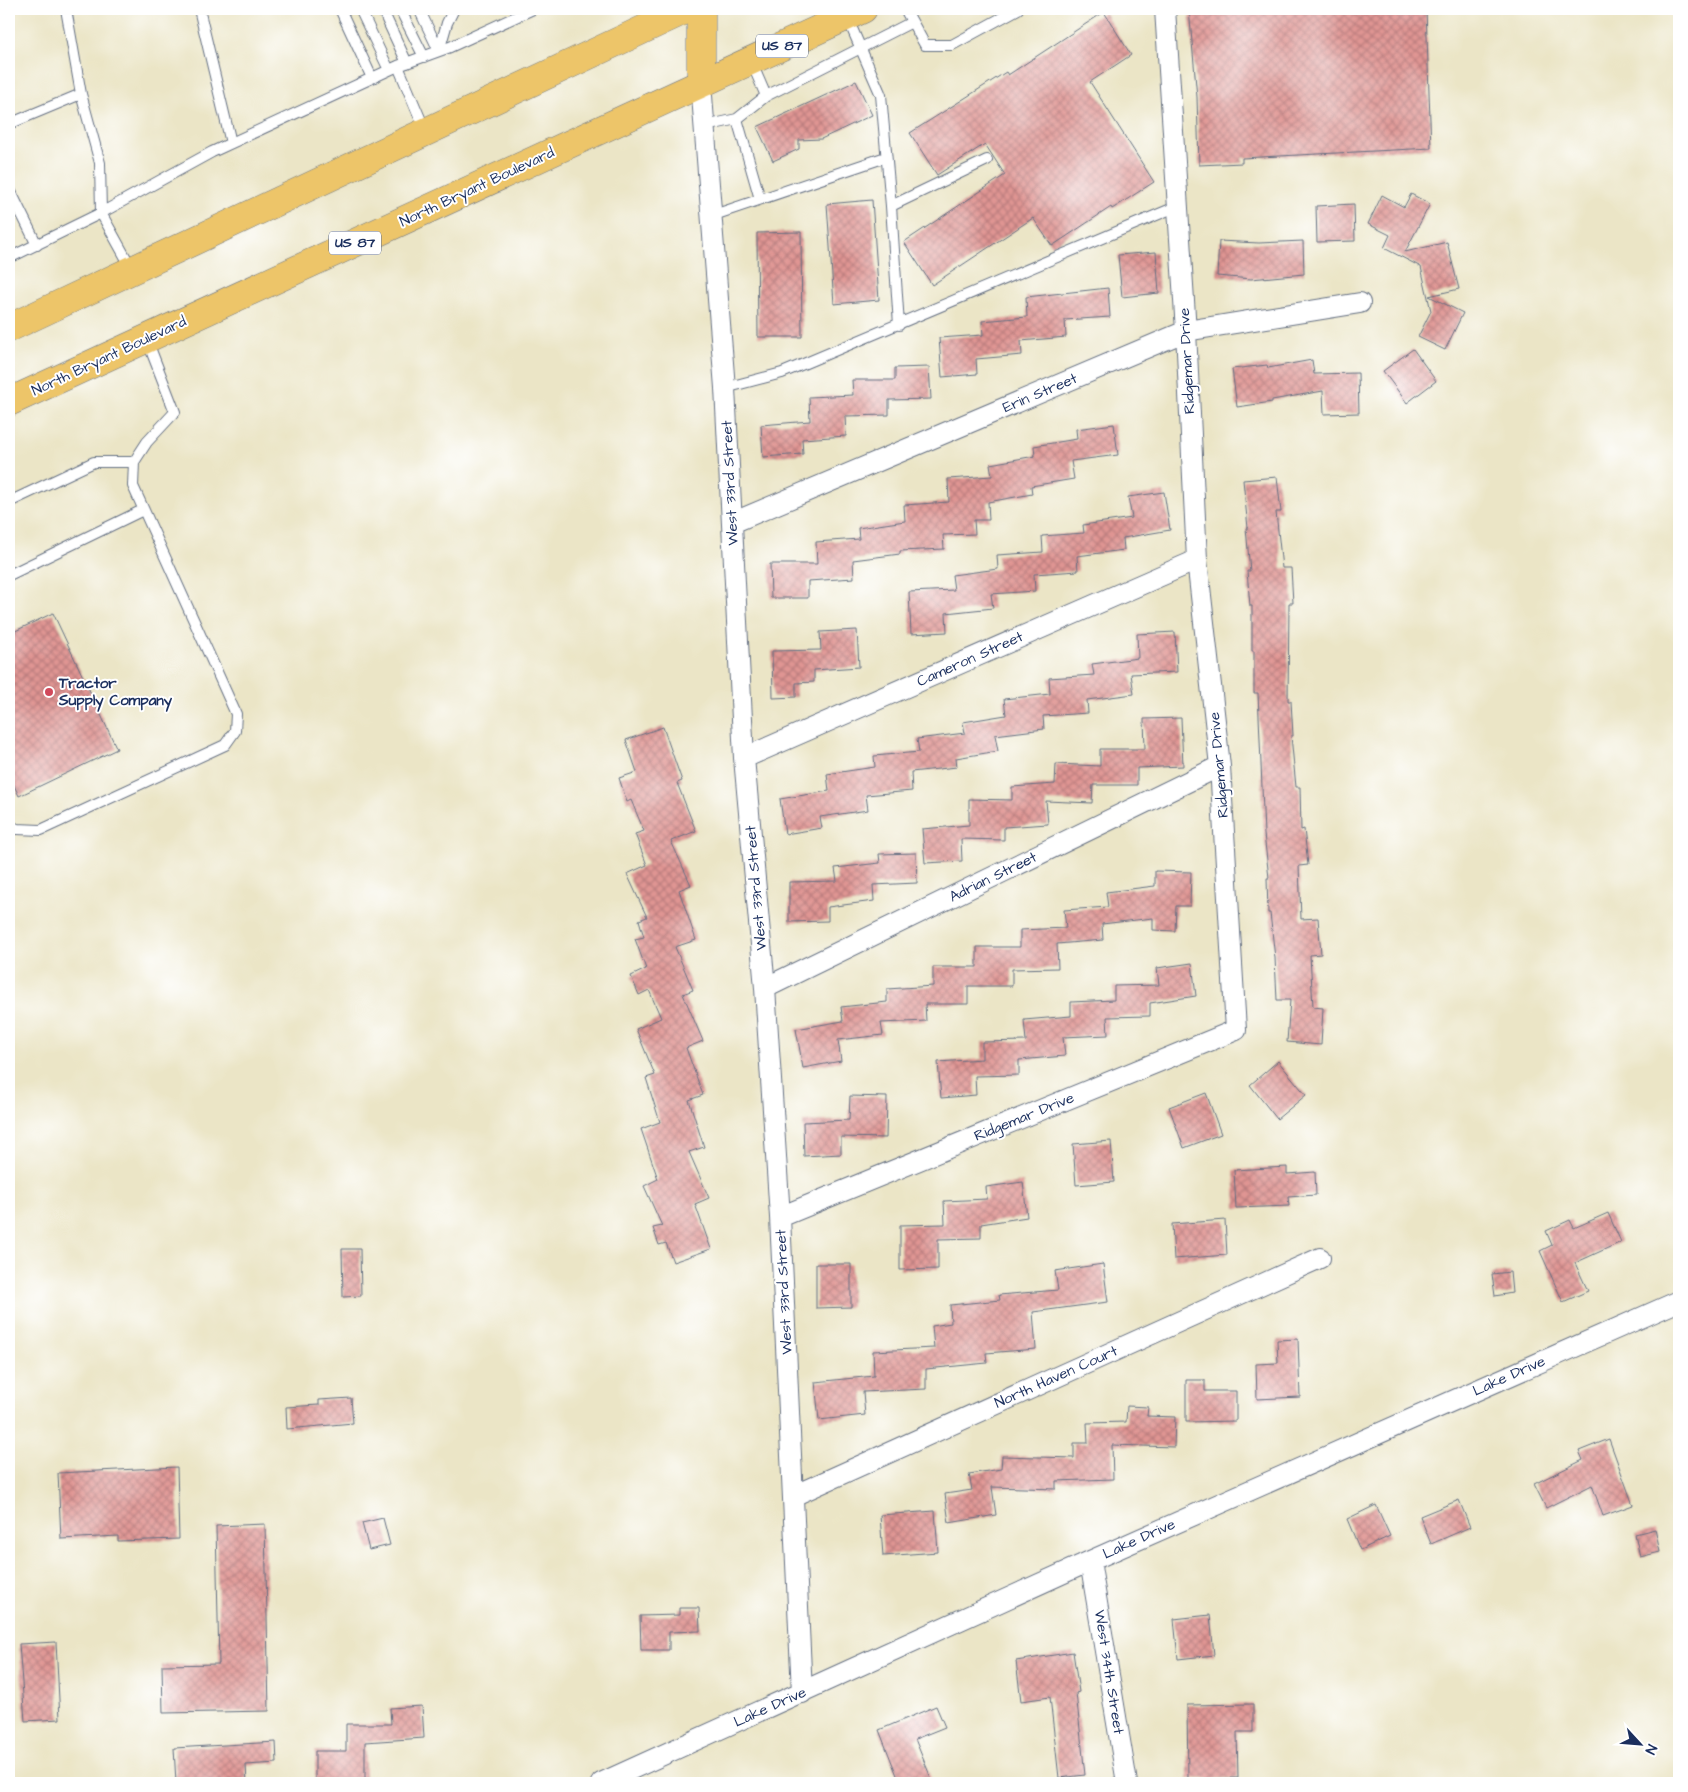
<svg xmlns="http://www.w3.org/2000/svg" width="1688" height="1792" font-family="'Architects Daughter',sans-serif">
  <style>
    .building { fill: url(#building-cross-hatch) }
    .lines { fill: none; stroke-linecap: round; stroke-linejoin: round }
    .service-casing { stroke: #646f82; stroke-width: 12 }
    .minor-casing { stroke: #646f82; stroke-width: 22 }
    .trunk-casing { stroke: #646f82; stroke-width: 29 }
    .service { stroke: #fff; stroke-width: 10 }
    .minor { stroke: #fff; stroke-width: 20 }
    .trunk { stroke: #edc569; stroke-width: 28 }
    .poi-dot { fill: #d1495b; stroke: #fff; stroke-width: 2 }
    .labels { text-anchor: middle; dominant-baseline: central; stroke-width: 4; stroke-linejoin: round; paint-order: stroke }
    .shield { fill: #fff; stroke: #5f6d8e; stroke-width: 1 }
    .shield-label { font-size: 14px; font-weight: bold; fill: #1b2f5e }
    .street-label { font-size: 15px; fill: #1b2f5e; stroke: #fff }
    .poi-label { font-size: 15px; font-weight: bold; fill: #1b2f5e; stroke: #fff; text-anchor: start }
  </style>
  <defs>
    <pattern id="building-cross-hatch" width="8" height="8" patternUnits="userSpaceOnUse" patternTransform="scale(1.25)"><rect width="8" height="8" fill="#e09593"/><path d="M0 0l8 8M0 8l8-8" fill="none" stroke="#b57a7b"/></pattern>
  </defs>
  <rect width="100%" height="100%" fill="#fff"/>
  <filter id="ink" filterUnits="userSpaceOnUse"><feTurbulence type="fractalNoise" baseFrequency=".02" numOctaves="2"/><feDisplacementMap in="SourceGraphic" scale="10" xChannelSelector="R" yChannelSelector="G"/><feConvolveMatrix kernelMatrix="1 2 1 2 8 2 1 2 1" color-interpolation-filters="sRGB"/></filter>
  <filter id="wash" filterUnits="userSpaceOnUse"><feTurbulence type="fractalNoise" baseFrequency=".0096" numOctaves="4" result="noise"/><feDisplacementMap in="SourceGraphic" scale="20" xChannelSelector="R" yChannelSelector="G"/><feGaussianBlur stdDeviation="1.12" result="paint"/><feColorMatrix in="noise" values="0 0 0 0 0 0 0 0 0 0 0 0 0 0 0 0 0 1.4 0 .05"/><feComposite in="paint" operator="in"/></filter>
  <g filter="url(#wash)">
    <rect width="100%" height="100%" fill="#ebe5c6"/>
    <g id="blocks">
      <path class="building" d="M1189,9H1426L1431,148L1242,158V163L1199,165L1197,97Z
        M1104,12L1131,55L1090,82L1154,182L1112,209L1111,207L1052,246L1033,218L932,285L904,242L1005,175L985,144L937,175L910,133L1006,72L1008,75Z
        M856,81L872,115L821,139L799,140V149L773,161L757,127Z
        M1411,194L1430,204L1405,252L1447,242L1459,289L1429,296L1463,313L1445,350L1418,337L1431,311L1421,267L1384,248L1390,235L1368,224L1382,195L1404,207Z
        M872,200L879,300L834,304L827,204Z
        M1354,204L1355,241L1317,242L1316,206Z
        M801,232L802,337H758L757,233Z
        M1219,241L1259,243L1303,241L1304,274L1251,279L1217,276Z
        M1156,252L1159,293L1122,297L1118,255Z
        M1108,288L1110,317L1065,320L1066,337L1021,341L1022,355L976,359L977,374L942,377L939,338L983,335L982,321L1027,317L1026,297Z
        M1413,349L1436,381L1407,403L1383,371Z
        M1312,360L1314,374L1358,373L1359,413L1324,414L1323,391L1272,400V402L1237,407L1232,369L1267,365L1268,368Z
        M929,367L931,399L889,400V415L845,416L846,436L802,439L803,454L763,457L761,425L810,421L809,397L853,395L852,380H895V368Z
        M1114,424L1118,455L1071,461L1074,479L1031,486L1032,494L988,502L989,520H974L975,534L943,535L944,549L900,551V554L853,560L854,578L808,581V598H771L770,564H817L816,542L859,539L858,528L905,521L904,505L949,502L948,479L992,476L990,464L1035,456L1034,446L1077,439L1076,429Z
        M1277,477L1281,512H1276L1282,568H1291L1293,603H1289L1288,701H1291L1293,736H1291L1296,787H1300L1301,830L1304,829L1308,865L1299,866L1301,919L1318,918L1321,954L1310,955L1313,1007L1323,1008L1321,1045L1287,1042L1290,1000H1277L1275,958L1270,913H1268L1267,878H1269L1264,834L1258,693H1254V651H1252V606H1250L1247,571H1250L1246,528H1248L1243,480Z
        M1164,492L1170,530L1123,538L1124,550L1077,556L1078,571L1034,574L1035,591L991,594L993,608L946,613L947,632L911,634L909,592L954,590L952,575L998,569L997,555L1043,552L1042,536L1084,533L1083,525L1132,518L1128,497Z
        M53,613L117,749L19,796L9,775V634Z
        M857,630L859,667L814,670V682L796,683V697L773,698L772,651L821,650L820,632Z
        M1175,632L1177,672L1131,674L1134,694L1087,700L1088,713L1043,716L1044,729L995,735L998,751L956,758L957,767L911,772L912,791L866,795L868,810L820,817L822,828L785,834L780,799L829,791L827,774L875,767L874,756L919,752L917,739L965,733L963,722L1006,715L1004,699L1050,694L1049,678L1094,675L1092,664L1138,658L1137,634Z
        M1181,718L1183,766L1137,768V785H1093L1092,803L1046,801L1048,824L1004,827V840L961,839L962,861L925,863L922,829L969,825V799L1012,800V787L1055,784L1056,764L1100,766V749H1145L1144,719Z
        M663,727L682,781L677,783L696,831L671,841L691,885L679,890L696,940L675,947L693,990L683,994L703,1041L686,1048L703,1095L689,1100L704,1147L689,1152L709,1198L695,1204L711,1249L673,1262L666,1243L659,1245L653,1228L662,1226L644,1186L658,1179L641,1129L660,1122L646,1078L655,1075L636,1029L661,1018L649,990L639,995L631,976L646,969L635,939L644,937L639,920L647,917L627,874L647,865L635,834L644,831L631,800L627,802L619,778L637,772L626,740Z
        M916,853L917,883L873,885L874,901L828,907V921L789,922V882L837,881L835,868L880,863L879,854Z
        M1155,871L1191,872L1190,906H1176L1175,931L1153,930V918L1102,924L1103,940L1057,944L1058,968L1012,969V986H968V1004H925L926,1021L881,1023L883,1035L838,1040L841,1061L803,1068L796,1029L843,1021L841,1007L887,1002V989L933,986V967H977V947H1020V930L1066,928L1064,910L1108,907L1106,892L1155,886Z
        M1192,963L1196,996L1150,1003V1016L1107,1017L1108,1035L1063,1037L1065,1056L1019,1060V1075L975,1076L976,1095L941,1098L938,1062L982,1059V1042L1026,1041L1024,1020L1071,1016V1002L1114,1000V986L1159,985L1157,968Z
        M1278,1061L1306,1095L1277,1119L1250,1085Z
        M1206,1093L1221,1134L1184,1148L1169,1107Z
        M850,1096L887,1097L886,1138L841,1137V1154L804,1156L803,1122L849,1120Z
        M1111,1141L1114,1182L1076,1185L1073,1144Z
        M1287,1167V1174L1315,1172L1316,1195L1288,1197L1289,1206L1236,1208L1234,1170Z
        M1023,1182L1027,1217L981,1224V1238L938,1239V1269L900,1270V1225L945,1224L944,1201L987,1199L986,1187Z
        M1608,1213L1621,1242L1575,1263L1588,1291L1563,1302L1540,1251L1552,1245L1546,1231L1570,1220L1574,1228Z
        M1225,1220L1227,1255L1174,1259L1172,1224Z
        M342,1249H360L361,1296L343,1297Z
        M816,1264H851V1307L816,1308Z
        M1103,1264L1108,1302L1033,1312L1036,1349L986,1353L987,1363L926,1369V1389L863,1392L865,1415L819,1420L815,1382L874,1376L873,1351L934,1348L932,1326L951,1323L950,1305L1000,1300L999,1295L1058,1290L1055,1271Z
        M1510,1272L1512,1293L1495,1296L1492,1274Z
        M1298,1339L1300,1397L1257,1399L1256,1364L1278,1363L1277,1340Z
        M1186,1380H1205V1391H1236V1421L1186,1422Z
        M351,1398L353,1423L287,1429L286,1407L319,1405V1400Z
        M1127,1406L1148,1407L1147,1416L1175,1417L1174,1447L1112,1445L1113,1479L1056,1481V1489L992,1487L996,1515L949,1523L945,1494L972,1490L969,1474L1001,1469L1002,1456L1074,1458V1443H1088L1087,1423L1126,1422Z
        M1609,1439L1633,1505L1603,1516L1592,1485L1546,1508L1534,1484L1583,1460L1579,1451Z
        M177,1467L179,1539L118,1541V1536L61,1539L58,1473Z
        M1459,1500L1470,1527L1431,1544L1420,1516Z
        M1376,1505L1390,1536L1360,1550L1347,1519Z
        M935,1511L938,1552L883,1556L880,1515Z
        M383,1518L390,1545L369,1550L362,1523Z
        M265,1524L269,1711L163,1713L162,1665L219,1664L216,1526Z
        M1655,1529L1660,1552L1640,1557L1635,1534Z
        M679,1608H699L700,1631L669,1632V1650H641L640,1616L679,1615Z
        M1210,1615L1214,1655L1178,1659L1174,1619Z
        M56,1642L60,1719L25,1721L19,1644Z
        M1073,1652L1079,1692L1076,1693L1085,1775L1059,1778L1050,1697L1021,1701L1016,1661Z
        M1253,1704V1732H1237L1238,1778L1188,1779L1187,1705Z
        M422,1706L424,1738L365,1742V1783H326V1781H315V1751H346V1724H391L390,1708Z
        M936,1706L945,1727L915,1739L931,1778L920,1783H900L879,1730Z
        M276,1742L277,1763L246,1765L247,1783H176L174,1748Z"/>
    </g>
  </g>
  <g filter="url(#ink)">
    <use href="#blocks" fill-opacity="0" stroke="#646f82" stroke-width="1"/>
    <g class="lines">
      <g class="service-casing">
        <path id="service" d="M66,9L81,94
          M199,9L231,143
          M340,9L372,78
          M360,9L389,70
          M382,9L407,63
          M400,9L424,57
          M419,9L439,51
          M905,9L925,45H952L1018,9
          M847,17L881,95L891,206L899,325
          M439,51L447,23L454,9
          M751,61L766,96
          M398,66L450,47L533,9
          M737,119L760,199
          M9,124L81,94L100,163L101,213L132,269
          M705,126L737,119L766,96L912,22
          M9,188L37,245
          M891,206L987,160
          M711,216L886,157
          M9,258L101,213L212,152L398,66L425,130
          M725,388L782,373L1178,206
          M9,502L94,462H134
          M9,575L143,510
          M9,825L17,829L41,830L225,745L235,731L236,714L133,486L134,462L147,442L175,412L147,340"/>
      </g>
      <g class="minor-casing">
        <path id="minor" d="M701,83L725,388L744,758L765,988L780,1217L802,1693
          M732,523L1186,331L1360,303
          M744,758L1197,560
          M765,988L1220,766
          M780,1217L1236,1030L1220,766L1197,560L1186,331L1165,9
          M793,1496L1320,1258
          M1090,1561L1127,1783
          M601,1783L1090,1561L1679,1301"/>
      </g>
      <g class="trunk-casing">
        <path id="trunk" d="M701,9V83
          M9,328L687,9
          M9,402L863,9"/>
      </g>
      <use href="#service" class="service"/>
      <use href="#minor" class="minor"/>
      <use href="#trunk" class="trunk"/>
    </g>
  </g>
  <circle class="poi-dot" cx="49" cy="692" r="5"/>
  <g class="labels">
    <g class="shield">
      <rect x="756" y="34.5" width="52" height="23" rx="4"/>
      <rect x="329" y="231.5" width="52" height="23" rx="4"/>
    </g>
    <g class="shield-label">
      <text x="782" y="46">US 87</text>
      <text x="355" y="243">US 87</text>
    </g>
    <g class="street-label">
      <text transform="translate(477 187) rotate(-25)">North Bryant Boulevard</text>
      <text transform="translate(109 356) rotate(-25)">North Bryant Boulevard</text>
      <text transform="translate(1187 361) rotate(-93)">Ridgemar Drive</text>
      <text transform="translate(1040 393) rotate(-23)">Erin Street</text>
      <text transform="translate(730 483) rotate(-93)">West 33rd Street</text>
      <text transform="translate(970 659) rotate(-24)">Cameron Street</text>
      <text transform="translate(1219 765) rotate(-95)">Ridgemar Drive</text>
      <text transform="translate(993 877) rotate(-26)">Adrian Street</text>
      <text transform="translate(756 888) rotate(-95)">West 33rd Street</text>
      <text transform="translate(1024 1117) rotate(-22)">Ridgemar Drive</text>
      <text transform="translate(784 1292) rotate(-93)">West 33rd Street</text>
      <text transform="translate(1509 1376) rotate(-24)">Lake Drive</text>
      <text transform="translate(1056 1377) rotate(-24)">North Haven Court</text>
      <text transform="translate(1139 1539) rotate(-24)">Lake Drive</text>
      <text transform="translate(1109 1672) rotate(81)">West 34th Street</text>
      <text transform="translate(770 1707) rotate(-24)">Lake Drive</text>
    </g>
    <g class="poi-label">
      <text x="59" y="683">Tractor<tspan x="59" dy="17">Supply Company</tspan></text>
    </g>
  </g>
  <rect width="1688" height="1792" fill="none" stroke="#fff" stroke-width="30"/>
  <g transform="translate(1640 1744) rotate(116)" stroke="#ffffff" stroke-width="4" paint-order="stroke">
  <path d="M0-4L9 19L0 12L-9 19Z" fill="#1b2f5e"/>
  <text y="-8" font-size="14" font-weight="bold" text-anchor="middle" fill="#1b2f5e">N</text>
  </g>
</svg>
